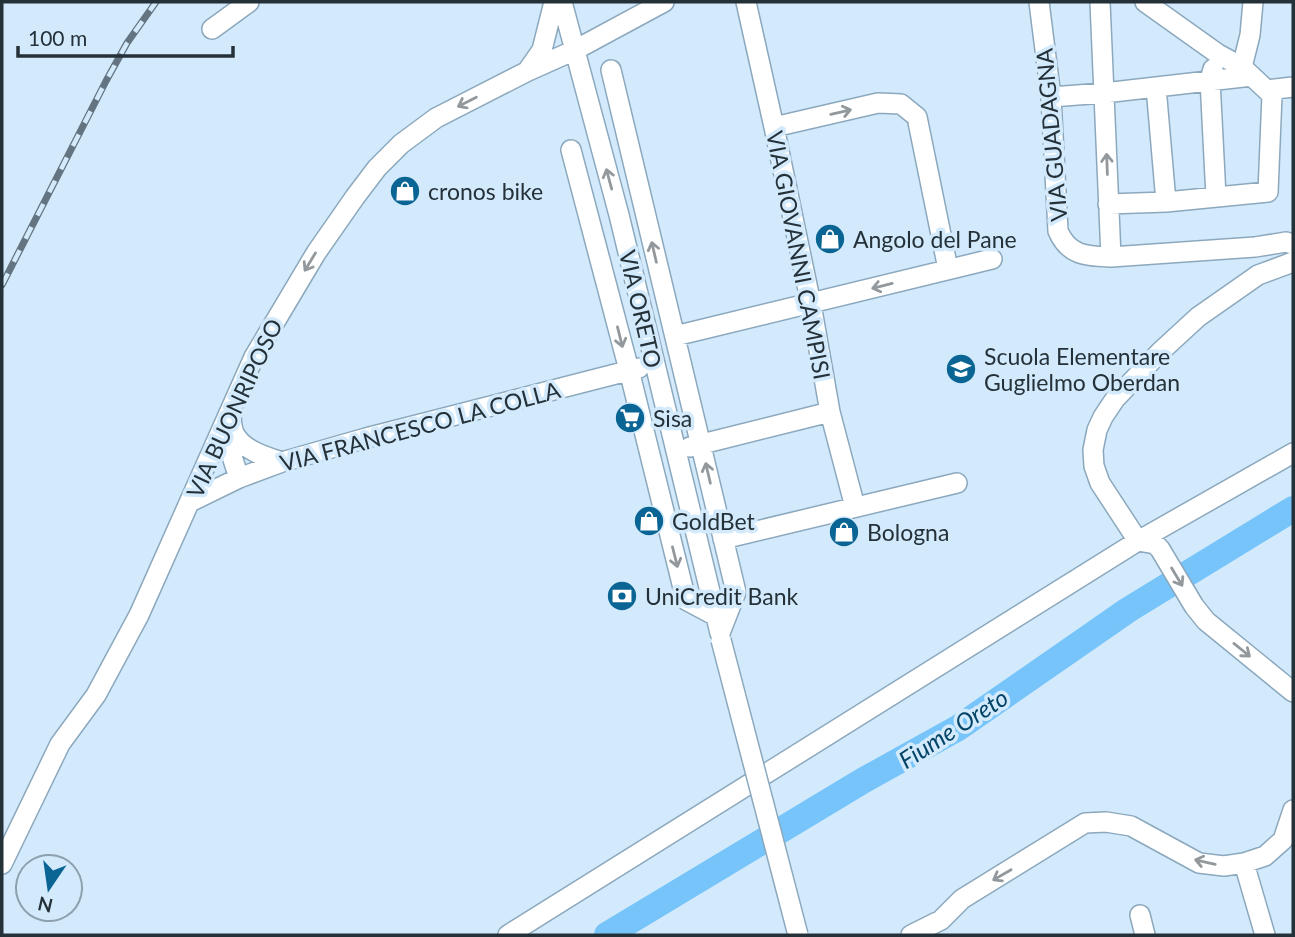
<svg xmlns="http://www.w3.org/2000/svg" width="1295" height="937" font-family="Lato,sans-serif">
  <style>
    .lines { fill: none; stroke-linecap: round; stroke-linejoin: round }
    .river { stroke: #76c4f9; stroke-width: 26 }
    .minor-casing { stroke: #8ca8bd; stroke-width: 22 }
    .minor { stroke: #fff; stroke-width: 19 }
    .rail-casing { stroke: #647480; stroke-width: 7 }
    .rail { stroke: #d2eafc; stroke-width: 4.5; stroke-dasharray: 13; stroke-linecap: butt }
    .minor-bridge-casing { stroke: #8ca8bd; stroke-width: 22; stroke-linecap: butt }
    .minor-bridge { stroke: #fff; stroke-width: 19 }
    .oneway { stroke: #92989c }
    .labels { text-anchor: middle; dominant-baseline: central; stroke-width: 7; stroke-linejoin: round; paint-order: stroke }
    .street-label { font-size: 23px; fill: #253139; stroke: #d2eafc }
    .poi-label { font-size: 23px; fill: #253139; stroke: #d2eafc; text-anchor: start }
    .water-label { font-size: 24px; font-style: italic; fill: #024366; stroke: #d2eafc }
  </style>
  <rect width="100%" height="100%" fill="#d2eafc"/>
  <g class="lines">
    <path class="river" d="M607,935L864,780L958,728L1128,610L1293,509"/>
    <g class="minor-casing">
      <path id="minor" d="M562,2L619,215L720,633
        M746,2L774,127L811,304L830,412L855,507
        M1039,2L1051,97L1058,231C1069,256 1086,256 1111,257L1255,247L1286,242L1293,244
        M1100,2L1111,257
        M212,29L249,2
        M1242,67L1250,35L1253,2
        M1213,69L1210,80L1216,197
        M528,70L542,50L554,2
        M611,70L736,592L720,633
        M1156,87L1166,202
        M1267,90L1293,87
        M1051,97L1104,93L1252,76
        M774,127L878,103L901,104L917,117L948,269
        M571,150L629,370L686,600L716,616
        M1108,204L1166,202L1268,192L1272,95L1242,67L1218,54L1145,2
        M1293,262L1258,275L1198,317L1160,352L1115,399L1103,417L1097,430L1093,450L1094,466L1100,483L1138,541L1155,544L1160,549L1194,606L1206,621L1293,692
        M675,336L992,259
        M231,410C231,418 231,426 234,433C242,450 266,457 282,462
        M228,424V444L239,478
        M690,447L830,412
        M190,502L239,478L282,462L366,438L639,368
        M723,539L957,483
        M1244,863L1265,935
        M2,864L60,744L96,695L139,615L254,357L316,253L355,197L377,168L401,144L436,118L528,71L575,50L664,2
        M1140,915L1145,935
        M508,935L1138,541L1293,453
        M911,935L941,920L962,899L1085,823L1106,822L1131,826L1199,863L1224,866L1244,863L1265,856L1283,840L1293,810"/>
    </g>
    <use href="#minor" class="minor"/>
    <g class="rail-casing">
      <path id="rail" d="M2,285L106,81L127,43L156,2"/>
    </g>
    <use href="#rail" class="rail"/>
    <g class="minor-bridge-casing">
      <path id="minor-bridge" d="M721,640L798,935"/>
    </g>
    <use href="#minor-bridge" class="minor-bridge"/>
  </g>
  <defs><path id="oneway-shaft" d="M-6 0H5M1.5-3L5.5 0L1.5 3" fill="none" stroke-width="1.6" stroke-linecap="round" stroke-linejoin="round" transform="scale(1.75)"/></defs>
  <g class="oneway">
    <use href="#oneway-shaft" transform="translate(467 102) rotate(153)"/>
    <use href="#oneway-shaft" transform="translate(841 112) rotate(-13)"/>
    <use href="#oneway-shaft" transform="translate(1107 164) rotate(-92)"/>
    <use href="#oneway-shaft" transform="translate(609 179) rotate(-105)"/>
    <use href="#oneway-shaft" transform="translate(654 252) rotate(-103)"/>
    <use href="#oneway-shaft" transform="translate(310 262) rotate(121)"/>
    <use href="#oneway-shaft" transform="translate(882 286) rotate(166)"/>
    <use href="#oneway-shaft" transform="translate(620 337) rotate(76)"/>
    <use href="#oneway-shaft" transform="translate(708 473) rotate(-103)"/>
    <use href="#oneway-shaft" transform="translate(675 557) rotate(76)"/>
    <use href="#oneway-shaft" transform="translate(1177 577) rotate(59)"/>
    <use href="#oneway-shaft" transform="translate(1242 650) rotate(39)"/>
    <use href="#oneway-shaft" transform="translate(1205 862) rotate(-167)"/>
    <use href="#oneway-shaft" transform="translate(1002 875) rotate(150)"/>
  </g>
  <defs>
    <g id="shop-disc" transform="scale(1.575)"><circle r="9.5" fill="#0a6595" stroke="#d2eafc"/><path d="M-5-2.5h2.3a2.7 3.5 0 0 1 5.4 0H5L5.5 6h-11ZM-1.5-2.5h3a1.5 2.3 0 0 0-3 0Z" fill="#fff"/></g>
    <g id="school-disc" transform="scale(1.575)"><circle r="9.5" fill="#0a6595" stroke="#d2eafc"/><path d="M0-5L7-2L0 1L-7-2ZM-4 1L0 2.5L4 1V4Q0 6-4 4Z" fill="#fff"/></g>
    <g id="supermarket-disc" transform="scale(1.575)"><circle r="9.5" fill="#0a6595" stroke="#d2eafc"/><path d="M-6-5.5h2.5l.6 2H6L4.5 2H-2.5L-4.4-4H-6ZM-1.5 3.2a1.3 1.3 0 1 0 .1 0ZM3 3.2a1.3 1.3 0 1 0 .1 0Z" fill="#fff"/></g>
    <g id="bank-disc" transform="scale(1.575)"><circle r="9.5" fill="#0a6595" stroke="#d2eafc"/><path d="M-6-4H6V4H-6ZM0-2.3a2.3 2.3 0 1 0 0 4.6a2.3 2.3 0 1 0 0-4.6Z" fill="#fff"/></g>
  </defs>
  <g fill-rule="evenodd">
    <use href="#shop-disc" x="405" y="191"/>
    <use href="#shop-disc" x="830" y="239"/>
    <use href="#school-disc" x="961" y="369"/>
    <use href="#supermarket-disc" x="630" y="418"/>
    <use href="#shop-disc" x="649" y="521"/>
    <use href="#shop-disc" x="844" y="532"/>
    <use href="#bank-disc" x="622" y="596"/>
  </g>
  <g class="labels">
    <g class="street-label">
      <text transform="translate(1051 135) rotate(-95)">VIA GUADAGNA</text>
      <text transform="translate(799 255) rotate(79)">VIA GIOVANNI CAMPISI</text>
      <text transform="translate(641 309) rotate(77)">VIA ORETO</text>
      <text transform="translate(234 408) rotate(-65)">VIA BUONRIPOSO</text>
      <text transform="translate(420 426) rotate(-15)">VIA FRANCESCO LA COLLA</text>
    </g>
    <g class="poi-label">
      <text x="428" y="191">cronos bike</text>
      <text x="853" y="239">Angolo del Pane</text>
      <text x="984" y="356">Scuola Elementare<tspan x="984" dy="26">Guglielmo Oberdan</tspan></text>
      <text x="653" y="418">Sisa</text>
      <text x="672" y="521">GoldBet</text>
      <text x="867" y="532">Bologna</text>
      <text x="645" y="596">UniCredit Bank</text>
    </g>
    <g class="water-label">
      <text transform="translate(953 728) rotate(-33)">Fiume Oreto</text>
    </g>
  </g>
  <rect width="1295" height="937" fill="none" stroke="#253139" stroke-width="7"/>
  <g transform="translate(49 888) rotate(193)"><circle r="33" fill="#d2eafc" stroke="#8da0ae" stroke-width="2"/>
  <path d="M0-5L12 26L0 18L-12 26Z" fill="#0a6595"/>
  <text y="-10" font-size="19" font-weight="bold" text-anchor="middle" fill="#253139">N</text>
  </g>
  <path d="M18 46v10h215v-10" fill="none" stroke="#253139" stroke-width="3.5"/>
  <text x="28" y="46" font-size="21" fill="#253139" stroke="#d2eafc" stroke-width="5" paint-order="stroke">100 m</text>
</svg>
